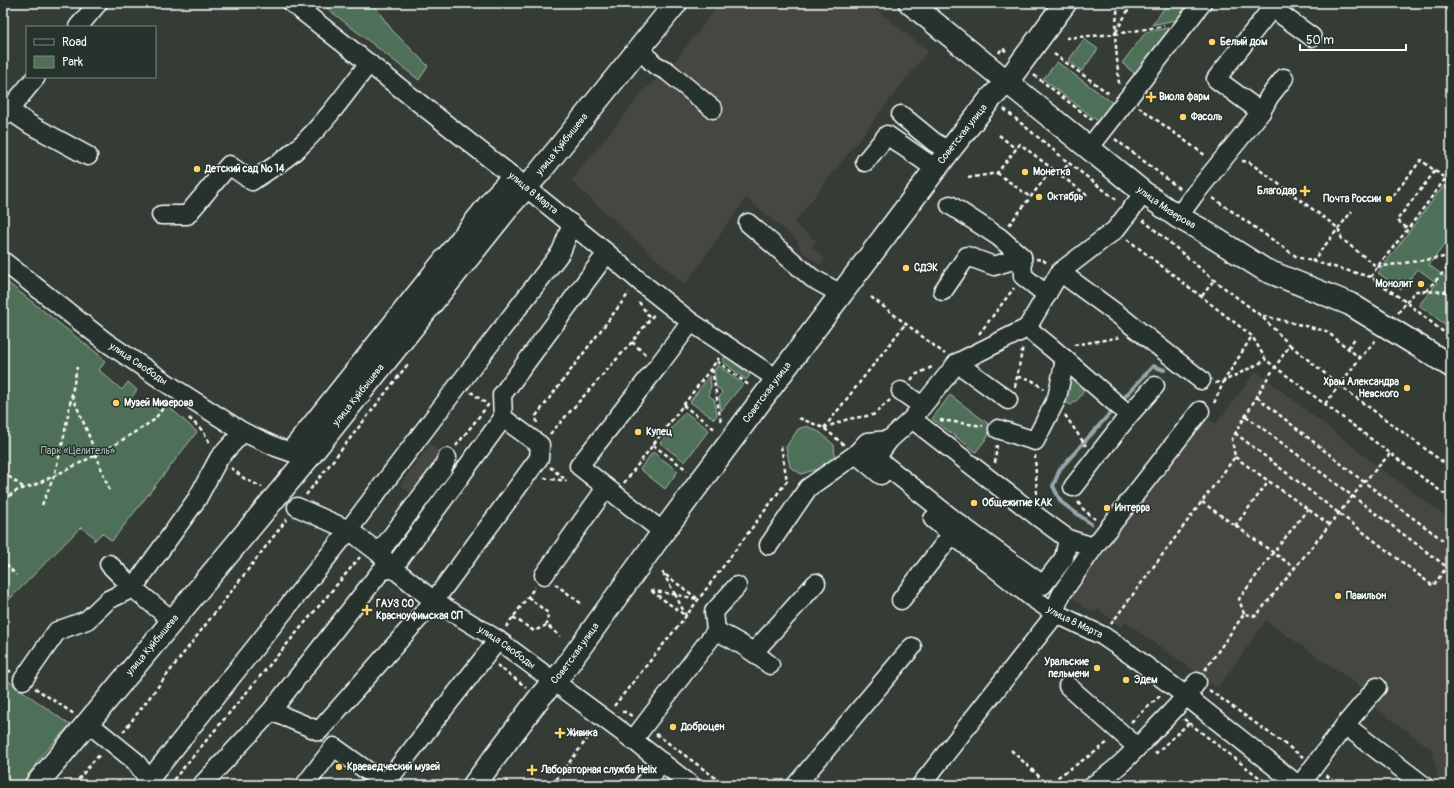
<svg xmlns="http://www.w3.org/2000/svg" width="1454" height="788" font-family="Pangolin,sans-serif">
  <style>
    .built { fill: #44473f }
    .green { fill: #506f58; stroke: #a8b7ac }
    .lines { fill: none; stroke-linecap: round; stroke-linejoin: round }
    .stream { stroke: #97a6ad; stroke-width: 4 }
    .minor-casing { stroke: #fff; stroke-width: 21 }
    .major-casing { stroke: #fff; stroke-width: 25 }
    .path { stroke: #fff; stroke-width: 2.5; stroke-dasharray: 4 3; stroke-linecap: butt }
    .minor { stroke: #26332d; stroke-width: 18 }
    .major { stroke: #26332d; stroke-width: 22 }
    .poi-dot { fill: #ffd166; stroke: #26332d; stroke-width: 1.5 }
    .labels { text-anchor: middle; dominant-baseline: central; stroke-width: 3; stroke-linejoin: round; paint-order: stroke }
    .poi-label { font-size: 10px; font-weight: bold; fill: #fff; stroke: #26332d; text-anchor: start }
    .street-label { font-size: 10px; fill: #fff; stroke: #26332d }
    .park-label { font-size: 10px; fill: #b0beb4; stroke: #26332d }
  </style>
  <rect width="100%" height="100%" fill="#343c35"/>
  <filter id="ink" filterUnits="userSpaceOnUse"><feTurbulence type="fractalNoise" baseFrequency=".025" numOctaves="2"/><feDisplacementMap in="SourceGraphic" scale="8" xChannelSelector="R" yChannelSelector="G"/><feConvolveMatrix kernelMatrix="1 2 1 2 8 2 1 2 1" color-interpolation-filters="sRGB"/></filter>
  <g filter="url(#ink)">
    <path class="built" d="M720,3H868L928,51L794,223L816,241L811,247L825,258L820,265L801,251L797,240L746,198L685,285L571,181L645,89L667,71Z
      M1256,371L1379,467L1451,520V785H1448L1438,777L1432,750L1375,707L1380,700L1266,621L1218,688L1125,622L1121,627L1099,610L1091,612L1071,597L1204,416L1216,424Z
      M430,444L442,453L412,494L400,485Z"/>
    <path class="green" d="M320,3H372L392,30L428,66L419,80Z
      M1168,3H1180L1188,9L1180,19L1152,25Z
      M1174,27L1135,74L1122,63L1146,32Z
      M1084,39L1098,49L1082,71L1068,61Z
      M1057,62L1113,103L1099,122L1043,79Z
      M1451,176V236L1429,265L1451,281V329L1419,305L1437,283L1418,269L1401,290L1378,273Z
      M3,279L103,358L105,362L99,370L122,390L128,382L137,390L131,398L145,408L151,403L159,411L166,404L197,432L112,541L102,533L94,541V537L81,527L3,606Z
      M726,356L750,375L746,380L722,361Z
      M718,365L743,384L721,411L719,397L722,394L721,390L716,387L714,371Z
      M710,375L711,387L709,391V396L714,399L717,415L714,419L690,402Z
      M1070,375L1085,384C1085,393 1079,399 1071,405L1065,402Z
      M950,395L994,428L976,452L932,419Z
      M685,412L709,430L685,462L660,443Z
      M807,426L821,433L834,445L835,456L825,467L801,474L790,467L786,447L798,429Z
      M653,452L678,471L665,489L640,469Z
      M3,677L70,725L43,754L21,785H3Z"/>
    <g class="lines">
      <path class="stream" d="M1121,401L1153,366L1164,370
        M1091,524L1061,502L1053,486L1060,469L1113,410"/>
      <g class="minor-casing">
        <g id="minor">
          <path id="s1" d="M292,3L512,176L607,253L644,285L691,322L777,379"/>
          <path d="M78,27L98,3"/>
          <path d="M639,49L655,65L667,71L713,109"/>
          <path d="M9,110L31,125L88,156"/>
          <path d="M1261,112L1216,79L1272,8L1312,37"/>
          <path d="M901,115L934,142L949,151"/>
          <path d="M3,117L36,77"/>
          <path d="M1090,147L1202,3"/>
          <path d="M865,162L887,135L936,169"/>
          <path d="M950,205L999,237L1022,257L1023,276L1047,295"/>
          <path d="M161,215H187L229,165L252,181C267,171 284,161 298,148C325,123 347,92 369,63"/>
          <path d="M1178,217L1194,195L1261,112L1269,97L1284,78"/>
          <path d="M748,223L812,278L841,294"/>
          <path id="s2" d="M3,261L106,342L177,390L243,432L276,447L308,458"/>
          <path d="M1060,272L1120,316L1201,380"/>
          <path d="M943,291L967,256L994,266L1022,257"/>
          <path d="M1027,328L1053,349L1129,415"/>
          <path d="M957,363L1008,400"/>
          <path d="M901,391L922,406"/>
          <path d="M912,419L1038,517L1068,539L1094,547"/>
          <path d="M998,429L1035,441L1057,398L1065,359"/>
          <path d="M290,451L495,194L512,176"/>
          <path d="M856,454L881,475"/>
          <path d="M1073,487L1129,415L1155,386"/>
          <path id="s3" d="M297,507L349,530L379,553L393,568L434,601L498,640L633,740L691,785"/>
          <path id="s4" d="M933,519L1031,597L1055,613L1103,636L1131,655L1186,696L1298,785"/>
          <path d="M663,532L579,466L658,366L691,322"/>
          <path d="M1068,539L1064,558L1043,585L958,523L876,458L889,440L912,419L957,363L1027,328L1060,272L1115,230L1144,193"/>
          <path d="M769,545L808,488L856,454L867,442L889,440"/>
          <path d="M379,553L442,469L447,458"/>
          <path d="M109,564L133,588L173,621"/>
          <path d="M544,575L606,488"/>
          <path d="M901,600L952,534"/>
          <path d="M716,631C736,640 753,651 770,665"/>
          <path d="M754,652L816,583"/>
          <path d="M23,680L57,631L87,620L108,600L133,588L197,499L219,458L243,432"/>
          <path d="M1068,686L1137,747"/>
          <path d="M271,711L319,731L434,601L539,458L540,445L503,418"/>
          <path d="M88,723L135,761L153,785"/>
          <path d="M1345,725L1423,785"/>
          <path d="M633,740L716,631L714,612L737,586"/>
          <path d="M385,784L498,640"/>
          <path d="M145,785L341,540L460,383L561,252L572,224"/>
          <path d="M202,785L271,711L381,571L393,568L503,418L502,395L607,253"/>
          <path d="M305,785L334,747L387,785"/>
          <path d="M643,785L662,762"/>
          <path d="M796,785L912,647"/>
          <path d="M921,785L1050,621C1056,611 1057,600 1064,590L1094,547L1200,411"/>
          <path d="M1093,785C1116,771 1134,751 1152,732C1168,716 1184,700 1197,682"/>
          <path d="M1300,785L1345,725L1377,687"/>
        </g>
      </g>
      <g class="major-casing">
        <g id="major">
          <path id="s5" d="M910,3L1144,193L1178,217L1200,229L1265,270L1350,304L1451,366"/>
          <path id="s6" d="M36,785L308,458L511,204L538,174L676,3"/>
          <path id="s7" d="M474,785L540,697L563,671L663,532L762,399L949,151L991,98L1007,82L1065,3"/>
        </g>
      </g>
      <path class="path" d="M1118,3L1115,34L1119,84
        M1116,32L1132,3
        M1066,38L1115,34L1164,26
        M999,53L1002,48L1007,52
        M1054,54L1111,95
        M1034,75L1092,120
        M1139,107L1206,156
        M1004,109L1069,163L1118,201
        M999,135L1016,149
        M1115,139L1180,189
        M1242,161L1249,162L1338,228L1342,239L1377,267L1451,256
        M1435,171L1446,178L1451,209
        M997,173L1030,197
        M1061,174L1069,163
        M968,178L997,173L1020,144L1089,197
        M1213,198L1297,257L1371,277L1406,302L1451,338
        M1389,201L1421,160L1435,171L1397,220L1408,229
        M1143,220L1214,280L1260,315L1326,331L1360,358
        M1009,225L1053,168
        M1127,239L1252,336L1266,360L1451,499
        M1036,259L1043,260L1048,264
        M1312,262L1352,211
        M1371,277L1377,267L1408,229L1451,171
        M1426,291L1451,264
        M1202,296L1214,280
        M871,297L945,354
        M639,302L650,318
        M1398,313L1415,291L1451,292
        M979,334L1014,288
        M632,342L646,355
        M1074,345L1122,337
        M1290,345L1339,385L1451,468
        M1348,348L1356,337
        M717,361L750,386
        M712,369L721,423
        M1018,377L1030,379L1044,389
        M911,380L915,375L934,366
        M1215,383L1224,381L1252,336
        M1015,387L1023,346
        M72,395L87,431L110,492
        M1257,397L1364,482L1451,546
        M1214,403L1224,381L1266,360
        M1325,404L1360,358L1376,340
        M683,405L716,430
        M1065,415L1086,446
        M1246,416L1451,570
        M189,418L203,431L211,445
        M799,418L824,428L844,445
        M940,420L983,426
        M537,423L536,416L629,293
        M824,428L848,419L873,415L890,400
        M824,428L906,323
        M1235,433L1433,586L1451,561
        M550,434L632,342L655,313
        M653,445L687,470
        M456,446L488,405L471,392
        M1035,455L1037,496
        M1235,457L1330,525
        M995,463L997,444
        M550,467L566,480
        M231,468L245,479L262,487
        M3,472L24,488
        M544,478L567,481
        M624,483L719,358
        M306,495L408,364
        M3,500L18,490L32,486L54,476L108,449L154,420L168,402
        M1078,502L1083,509L1095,519
        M1202,502L1295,568
        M42,505L54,476L63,441L77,367
        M1235,526L1269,481
        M3,558L6,564L16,575
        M555,584L582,604
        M675,594L686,616L650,590L698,599L663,573L675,594
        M528,597L548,613L547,625
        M1244,614L1239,599L1273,553L1308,509
        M513,617L534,631L547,625L560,636
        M1111,624L1235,457L1232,439L1267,379L1290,345L1260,315
        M506,627L535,587
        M497,665L526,687
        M3,666L11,672
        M1205,670L1244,614L1256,616L1364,482L1390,454
        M35,688L74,714
        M1209,690L1303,757
        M614,706L686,616L787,481L781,446
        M622,712H626L633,717
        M1184,719L1269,785
        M1131,722L1160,696
        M123,732L287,519
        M656,734L725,785
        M1011,750L1047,784
        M1155,754L1189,723
        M1326,775L1339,785
        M505,781L510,785
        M74,785L95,759L101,754
        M169,785L360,557
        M552,785L594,730
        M1046,785L1095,752L1108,742"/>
      <use href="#minor" class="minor"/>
      <use href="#major" class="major"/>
    </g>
  </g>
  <g class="poi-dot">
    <circle cx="1212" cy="42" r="4"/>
    <path d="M1149 91h4v4h4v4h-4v4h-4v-4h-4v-4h4z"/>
    <circle cx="1183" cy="117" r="4"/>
    <circle cx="197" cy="169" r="4"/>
    <circle cx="1025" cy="172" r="4"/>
    <path d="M1303 185h4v4h4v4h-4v4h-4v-4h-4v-4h4z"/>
    <circle cx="1039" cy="197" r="4"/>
    <circle cx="1389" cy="199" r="4"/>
    <circle cx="906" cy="268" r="4"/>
    <circle cx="1421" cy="284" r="4"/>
    <circle cx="1407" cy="388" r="4"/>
    <circle cx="116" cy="403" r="4"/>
    <circle cx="638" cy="432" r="4"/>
    <circle cx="974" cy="503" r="4"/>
    <circle cx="1107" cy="508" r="4"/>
    <circle cx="1338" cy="596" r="4"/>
    <path d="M365 604h4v4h4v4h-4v4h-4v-4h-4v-4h4z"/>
    <circle cx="1097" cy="668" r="4"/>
    <circle cx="1126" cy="680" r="4"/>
    <circle cx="673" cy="727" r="4"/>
    <path d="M558 727h4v4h4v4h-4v4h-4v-4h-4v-4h4z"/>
    <circle cx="339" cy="767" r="4"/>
    <path d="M530 764h4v4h4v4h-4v4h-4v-4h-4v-4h4z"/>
  </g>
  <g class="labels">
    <g class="poi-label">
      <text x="1220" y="42">Белый дом</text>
      <text x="1159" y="97">Виола фарм</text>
      <text x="1191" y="117">Фасоль</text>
      <text x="205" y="169">Детский сад № 14</text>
      <text x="1033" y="172">Монетка</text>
      <text x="1297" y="191" text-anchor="end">Благодар</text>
      <text x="1047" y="197">Октябрь</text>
      <text x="1381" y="199" text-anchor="end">Почта России</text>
      <text x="914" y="268">СДЭК</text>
      <text x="1413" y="284" text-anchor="end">Монолит</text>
      <text x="1399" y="382" text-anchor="end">Храм Александра<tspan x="1399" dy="12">Невского</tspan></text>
      <text x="124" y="403">Музей Мизерова</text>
      <text x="646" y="432">Купец</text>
      <text x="982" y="503">Общежитие КАК</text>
      <text x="1115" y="508">Интерра</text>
      <text x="1346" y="596">Павильон</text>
      <text x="376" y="604">ГАУЗ СО<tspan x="376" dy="12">Красноуфимская СП</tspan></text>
      <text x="1089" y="662" text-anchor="end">Уральские<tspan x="1089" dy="12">пельмени</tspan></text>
      <text x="1134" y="680">Эдем</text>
      <text x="681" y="727">Доброцен</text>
      <text x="568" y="733">Живика</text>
      <text x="347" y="767">Краеведческий музей</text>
      <text x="541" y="770">Лабораторная служба Helix</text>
    </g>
    <g class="street-label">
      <text stroke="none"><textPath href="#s7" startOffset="814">Советская улица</textPath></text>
      <text stroke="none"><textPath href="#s6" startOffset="829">улица Куйбышева</textPath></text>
      <text stroke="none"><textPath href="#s1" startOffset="307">улица 8 Марта</textPath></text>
      <text stroke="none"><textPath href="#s5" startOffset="328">улица Мизерова</textPath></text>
      <text stroke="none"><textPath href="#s2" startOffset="170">улица Свободы</textPath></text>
      <text stroke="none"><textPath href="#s7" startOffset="490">Советская улица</textPath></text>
      <text stroke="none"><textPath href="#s6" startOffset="506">улица Куйбышева</textPath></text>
      <text stroke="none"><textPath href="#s4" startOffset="176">улица 8 Марта</textPath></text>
      <text stroke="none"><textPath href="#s6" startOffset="182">улица Куйбышева</textPath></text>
      <text stroke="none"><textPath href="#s3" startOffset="254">улица Свободы</textPath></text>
      <text stroke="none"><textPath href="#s7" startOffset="166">Советская улица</textPath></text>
    </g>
    <g class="park-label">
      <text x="78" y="451">Парк «Целитель»</text>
    </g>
  </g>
  <rect width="1454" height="788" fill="none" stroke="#26332d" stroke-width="16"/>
  <rect x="8" y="8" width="1438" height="772" fill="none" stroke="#fff" stroke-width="1.5" filter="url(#ink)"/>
  <rect x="26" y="26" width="130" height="52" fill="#26332d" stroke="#7d8581"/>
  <rect x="34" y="39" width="20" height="6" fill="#26332d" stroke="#7d8581"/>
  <text x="62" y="46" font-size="12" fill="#ffffff">Road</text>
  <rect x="34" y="56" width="20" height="12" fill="#506f58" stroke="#7d8581"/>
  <text x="62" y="66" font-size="12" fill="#ffffff">Park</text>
  <path d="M1300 44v6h106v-6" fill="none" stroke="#ffffff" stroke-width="2"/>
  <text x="1306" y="44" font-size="12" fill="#ffffff" stroke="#26332d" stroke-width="3" paint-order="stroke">50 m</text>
</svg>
